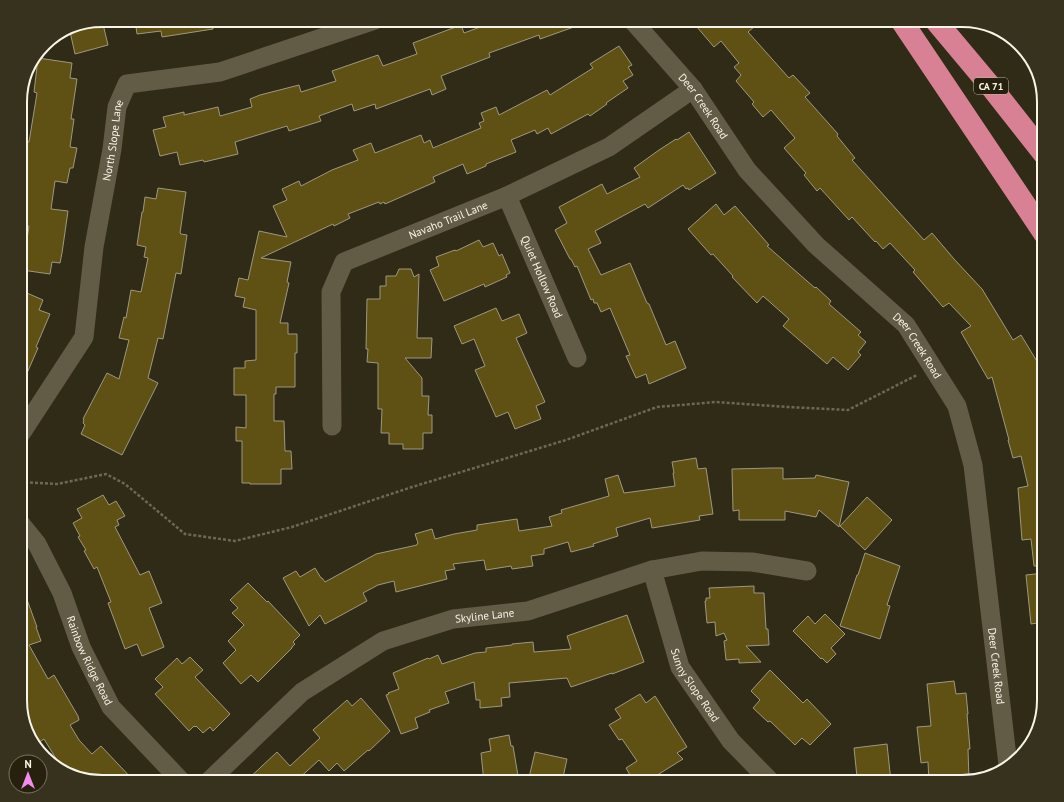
<svg xmlns="http://www.w3.org/2000/svg" width="1064" height="802" font-family="'PT Sans',sans-serif">
  <style>
    .building { fill: #5f5114; stroke: #9e9880 }
    .lines { fill: none; stroke-linecap: round; stroke-linejoin: round }
    .path { stroke: #6c6855; stroke-width: 2.5; stroke-dasharray: 3 2; stroke-linecap: butt }
    .street { stroke: #625c46; stroke-width: 19 }
    .highway { stroke: #d98194; stroke-width: 22 }
    .labels { text-anchor: middle; dominant-baseline: central; stroke-width: 3; stroke-linejoin: round; paint-order: stroke }
    .shield { fill: #26210c; stroke: #b9b5a6; stroke-width: 1 }
    .shield-label { font-size: 10px; font-weight: bold; fill: #f8f5e8 }
    .street-label { font-size: 11px; fill: #f8f5e8; stroke: #26210c }
    .rim { fill: none; stroke: #f8f5e8; stroke-width: 2 }
  </style>
  <rect width="100%" height="100%" fill="#302b16"/>
  <path class="building" d="M102,20L108,45L75,54L69,27Z
    M135,20H212L213,29L162,37L161,31L137,34Z
    M499,20H588V22L540,39L539,35L489,53L490,57L441,76L446,89L432,95L430,89L376,109L375,104L354,111L352,104L319,116L321,121L289,131L287,126L235,142L238,154L204,162L203,160L180,165L177,152L160,156L153,130L166,127L163,117L184,112V115L218,107L220,116L252,107L250,99L260,95L299,85L301,92L336,81L332,71L378,55L383,66L417,54L413,43L461,25L464,33Z
    M691,20H762L748,32L789,78L793,75L810,93L805,97L838,134L837,136L855,158L852,160L924,240L932,233L954,259L982,289L1013,340L1021,335L1044,373V566H1034L1031,539L1022,540L1018,488L1028,486L1021,456L1013,458L1008,440H1009L992,377L988,379L961,332L971,326L949,303L943,307L913,272L915,270L890,243L883,249L876,241L875,242L852,217L849,220L820,188L817,191L804,175L806,173L784,148L795,138L771,110L763,117L752,104L754,102L736,81L741,75L734,67L739,63L721,41L714,47Z
    M619,46L632,65L628,67L633,75L623,81L628,88L606,103L607,104L590,116L588,114L551,134L548,128L537,134L535,130L511,140L516,152L486,164V166L467,174L463,164L433,177L435,182L385,204L384,202L380,204L379,202L348,214L350,218L334,226L333,224L261,258L291,262L287,282L289,283L280,323H288V334H297V353H295V387H276V394H274V421H284L285,451H291L292,469H281V484H250V483H242V441H236V427L246,428V395H234V368H245V361L256,360V310L243,307L245,298L235,296L239,278L248,280L259,231L287,237L273,206L287,200L282,189L299,181L301,186L332,170L358,160L353,150L371,143L375,153L421,135L424,143L430,140L433,148L481,128L479,123L484,121L481,113L496,107L499,115L547,90L550,95L593,68L590,64Z
    M38,58L72,63L70,78L77,79L71,119H74L70,147L77,148L73,168H70L67,183L55,181L51,209L68,211L62,253L60,263L52,262L50,274L22,270L29,226L20,224V181L26,142H29L37,93L34,92Z
    M689,132L716,173L689,190L688,188L686,189L683,185L648,208L645,204L595,231L601,243L588,249L601,275L630,263L647,303L649,304L666,345L675,341L686,368L649,384L646,374L636,378L626,356L630,355L610,308L601,312L597,303H594L593,299L591,300L577,266L575,267L571,259H570L555,230L567,223L559,207L602,184L607,194L640,177L634,168L659,150L676,139L677,140Z
    M158,188L186,192L180,233L181,234L187,235L181,274L176,273L163,339L158,338L148,378L158,383L122,455L81,434L85,425L83,423L84,420L83,419L107,373L119,379L129,340L119,338L124,317L126,318L131,290L141,292L148,258L144,257L146,247L137,245L142,212H143L145,197L156,199Z
    M716,204L724,215L735,206L769,245L767,246L815,288L816,287L831,301L829,304L861,332L858,335L866,342L858,352L861,355L848,370L833,357L827,364L783,326L789,319L763,296L757,303L732,277L733,276L713,254L711,255L688,229Z
    M479,240L483,247L493,243L499,256L502,254L510,273L506,275L507,277L485,287L484,284L444,301L430,270L439,266L436,257L455,250L456,251Z
    M399,269H411L414,277L419,274L417,338H432L431,358H405L422,378V396H429L428,415H432V433H423V449H403V444H389V433H381L382,409H378V363L367,362L368,349H366L367,299H380V286H386V276H396Z
    M20,290L43,300L39,310L50,314L36,347L38,348L20,389Z
    M496,308L502,321L519,314L527,333L516,338L545,402L536,406L541,419L515,429L508,412L496,417L475,370L485,366L474,339L462,344L454,326Z
    M696,458L698,469L706,468L713,514L699,516L700,520L652,528L650,518L616,528L618,536L593,544L594,546L571,552L568,542L544,549V554L531,556L533,566L512,569L511,566L486,570L484,560L453,564L455,569L445,571L447,579L396,592L394,581L378,585L363,593L367,601L325,624L320,615L309,626L283,578L296,571L300,577L315,568L321,578H322L325,582L376,554L417,545V544L418,543L415,534L432,529L435,539L454,534L477,530V525L517,519L519,531L552,526L549,517L562,513L561,510L609,496L605,479L618,475L624,493L675,486L673,473H674L672,462Z
    M772,468H783V479L815,478L816,475L849,482L839,527L819,510L816,517L785,511V520H739V510L733,511L732,469Z
    M103,495L109,505L116,501L125,516L117,520L119,525L115,527L140,575L149,571L162,603L149,608L164,647L142,656L137,644L125,649L108,603L111,602L97,567L94,569L84,551L86,550L78,537L80,536L73,523L82,518L77,509Z
    M867,497L892,520L865,550L840,526Z
    M865,553L900,566L887,605L890,606L880,639L840,626L857,575H858Z
    M1044,573V622L1031,624L1026,575Z
    M248,583L267,602L268,601L300,635L293,642L295,644L292,647V648L258,682L251,675L241,684L223,663L236,650L228,641L244,625L232,613L238,608L230,600Z
    M20,586H22L37,627H36L41,641L29,645L48,679L54,675L78,716L79,720L70,725L79,740L92,754L101,746L135,782H102L58,767L61,764L55,757L44,739L35,745L31,739L28,734L20,705Z
    M754,586V593H764L766,629H768L769,645L746,646L761,662L739,663V659L726,660L724,641L727,640L724,633L716,636L715,622L707,623L705,601H706V598H710L709,588Z
    M825,614L845,634L831,648L836,654L827,663L822,658L821,659L793,631L808,616L815,624Z
    M627,615L644,662L612,674V673L571,687L567,678L509,683L510,697L501,698L502,706L480,708V700H476L474,682L445,692L449,703L429,710L430,712L415,718L418,728L401,734L386,695L389,694L388,693L399,689L393,673L428,658L429,659L438,655L442,664L475,653L486,652V648L512,645V644L533,642L534,652L571,649L567,636Z
    M190,657L203,670L195,677L230,714L213,731L210,727L203,733L196,726L195,727L194,726L189,731L155,694L163,687L155,679L177,658L182,664Z
    M770,670L803,703L807,699L831,724L810,745L802,738L795,745L770,721L768,722L753,708L760,700L751,691Z
    M954,681L956,694L966,693L968,714H967L970,749H968L969,780L962,782H929L928,762L921,763L917,727L931,726L927,684Z
    M640,694L646,703L655,696L687,747L677,753L683,759L646,782H634L626,768L637,761L622,739L619,740L609,725L621,718L615,709Z
    M361,698L390,731L369,751L368,750L344,771L337,763L329,771L319,760L295,782H245L277,752L290,766L320,738L313,730L347,700L352,706Z
    M509,735L511,746H513L519,782H484L481,753L491,751L489,739Z
    M887,744L891,782H868L867,776L857,777L854,748Z
    M535,752L567,759L562,782H528Z"/>
  <g class="lines">
    <path class="path" d="M20,482L57,484L106,474L125,484L185,534L235,541L292,527L412,487L566,440L657,407L716,402L787,407L848,410L917,375"/>
    <g class="street">
      <path id="s1" d="M632,20L693,89L747,170L816,245L906,325L957,406L973,465L1008,765"/>
      <path id="s2" d="M507,196L577,358"/>
      <path id="s3" d="M332,426L331,292L344,262L507,196L609,147L693,89"/>
      <path id="s4" d="M20,435L84,337L94,247L112,149L117,107L127,84L220,72L375,20"/>
      <path id="s5" d="M20,523L37,544L62,593L81,647L111,707L182,782"/>
      <path id="s6" d="M652,570L680,667L731,741L771,782"/>
      <path id="s7" d="M208,782L302,692L383,641L453,619L528,611L652,570L702,561L752,562L807,571"/>
    </g>
    <path class="highway" d="M901,20L1044,233
      M935,20L992,88L1044,154"/>
  </g>
  <g class="labels">
    <rect class="shield" x="974" y="78" width="34" height="16" rx="3"/>
    <g class="shield-label">
      <text x="991" y="86">CA 71</text>
    </g>
    <g class="street-label">
      <text stroke="none"><textPath href="#s1" startOffset="112">Deer Creek Road</textPath></text>
      <text stroke="none"><textPath href="#s4" startOffset="316">North Slope Lane</textPath></text>
      <text stroke="none"><textPath href="#s3" startOffset="279">Navaho Trail Lane</textPath></text>
      <text stroke="none"><textPath href="#s2" startOffset="88">Quiet Hollow Road</textPath></text>
      <text stroke="none"><textPath href="#s1" startOffset="435">Deer Creek Road</textPath></text>
      <text stroke="none"><textPath href="#s7" startOffset="331">Skyline Lane</textPath></text>
      <text stroke="none"><textPath href="#s5" startOffset="155">Rainbow Ridge Road</textPath></text>
      <text stroke="none"><textPath href="#s1" startOffset="771">Deer Creek Road</textPath></text>
      <text stroke="none"><textPath href="#s6" startOffset="124">Sunny Slope Road</textPath></text>
    </g>
  </g>
  <path d="M0 0H1064V802H0ZM102 27H962A75 75 0 0 1 1037 102V700A75 75 0 0 1 962 775H102A75 75 0 0 1 27 700V102A75 75 0 0 1 102 27Z" fill="#37321e" fill-rule="evenodd"/>
  <path class="rim" d="M102 27H962A75 75 0 0 1 1037 102V700A75 75 0 0 1 962 775H102A75 75 0 0 1 27 700V102A75 75 0 0 1 102 27Z"/>
  <g transform="translate(28 774)"><circle r="19" fill="#26210c" stroke="#7a7664"/>
  <path d="M0-3L7 15L0 10L-7 15Z" fill="#f489f0"/>
  <text y="-6" font-size="11" font-weight="bold" text-anchor="middle" fill="#f8f5e8">N</text>
  </g>
</svg>
